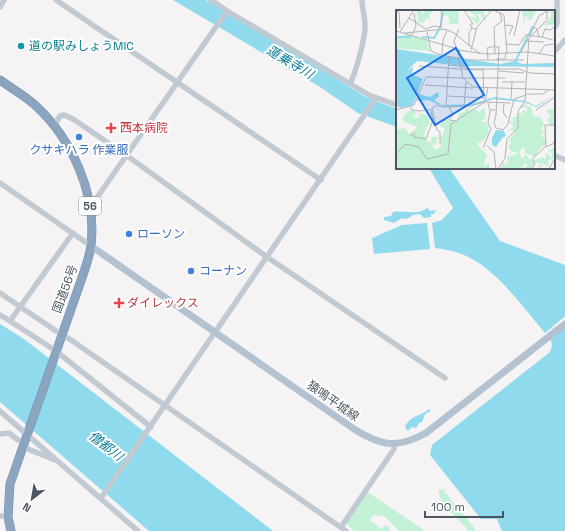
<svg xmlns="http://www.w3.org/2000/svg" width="565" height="531" font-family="'Space Grotesk','Noto Sans JP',sans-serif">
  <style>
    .green { fill: #c3f1d5 }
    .water { fill: #90daee }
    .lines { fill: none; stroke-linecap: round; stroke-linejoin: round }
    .highway-casing { stroke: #7690ad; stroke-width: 9 }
    .minor { stroke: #c1cad2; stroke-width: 5.5 }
    .major { stroke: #b3c2d1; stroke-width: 7 }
    .highway { stroke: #8ba5c1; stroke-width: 8 }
    .culture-dot { fill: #0f9aa8; stroke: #fff; stroke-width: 1.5 }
    .health-dot { fill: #e0444e; stroke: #fff; stroke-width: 1.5 }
    .shop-dot { fill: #3f7fe0; stroke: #fff; stroke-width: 1.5 }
    .labels { text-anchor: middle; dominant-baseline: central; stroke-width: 4; stroke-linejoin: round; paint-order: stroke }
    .shield { fill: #fff; stroke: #808990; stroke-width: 1 }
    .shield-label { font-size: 11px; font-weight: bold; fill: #4a5661 }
    .culture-label { font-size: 12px; fill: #0d838f; stroke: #fff; text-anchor: start }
    .health-label { font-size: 12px; fill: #be3a42; stroke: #fff; text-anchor: start }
    .shop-label { font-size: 12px; fill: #366cbe; stroke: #fff; text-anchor: start }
    .street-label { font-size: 12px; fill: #4a5661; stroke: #fff }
    .water-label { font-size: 13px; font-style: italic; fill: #0c7c9b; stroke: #fff }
    .inset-river { fill: none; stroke: #90daee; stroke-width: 2 }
    .inset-road { fill: none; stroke: #b1b4b9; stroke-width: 1 }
    .view { fill: #1a73e8; fill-opacity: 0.15; stroke: #1a73e8; stroke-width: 2 }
    .inset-edge { fill: none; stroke: #4a5661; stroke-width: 2 }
  </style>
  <rect width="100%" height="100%" fill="#f5f3f3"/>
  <path class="green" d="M443,489C453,504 467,516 476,531H468C462,520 437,504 439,490Z
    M366,493H369L425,531H399L384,516L373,515L370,520L381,529L385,525L389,527L390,531H354L346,523Z"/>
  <path class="water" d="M173,0H206L366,97L397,109V127L358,113L320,87Z
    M429,168H449L500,241L565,265V316L545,333C520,304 494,264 456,252C449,250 442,249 435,248L432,223L442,220L453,208Z
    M427,208L431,211L436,210L434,214H431V217L424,218L420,214L413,215L407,219L402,218L394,223L384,220V217L391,216L393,212C405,210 417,216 427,208Z
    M427,223L430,249L374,254L372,238L402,225Z
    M0,324L24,339L273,531H149L0,402Z
    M565,328V531H502L497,519H481L430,455L432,445L550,352L552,346L551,339Z
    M429,409L431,411L425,414L422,422L419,423L416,428L412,427L408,431L406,429L405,426C413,414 420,417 429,409Z"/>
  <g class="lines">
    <g class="highway-casing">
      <path id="highway" d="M0,80C11,88 25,96 35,105C72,139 97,194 91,245C90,254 87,263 84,272L10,484L8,517L11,531"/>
    </g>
    <path class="minor" d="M56,0L321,180
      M211,0L227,11L369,95L397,105
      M0,7L4,0
      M554,28L557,23V0
      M554,52L565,40
      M350,83C355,76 366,35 365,25C365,17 362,8 362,0
      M54,126L60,116L64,115L73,119L126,155L267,257L445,378
      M554,155L565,160
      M0,183L91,246
      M89,203L96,199L227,11
      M0,293L56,331
      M0,315L10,321L73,233
      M10,321L56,351L151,427
      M68,338L346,531
      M0,411L138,531
      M0,434L9,433L18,440
      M28,449L55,460
      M101,498L376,98
      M0,516L8,517
      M341,527L394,449V444"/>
    <path class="major" d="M91,246L354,429C381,446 397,449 426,433L565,324"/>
    <use href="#highway" class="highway"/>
  </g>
  <circle class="culture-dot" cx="21" cy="46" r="4"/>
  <g class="health-dot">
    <path d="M109 122h4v4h4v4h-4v4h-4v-4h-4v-4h4z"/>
    <path d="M117 297h4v4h4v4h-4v4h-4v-4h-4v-4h4z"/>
  </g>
  <g class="shop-dot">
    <circle cx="79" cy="137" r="4"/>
    <circle cx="129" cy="234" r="4"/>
    <circle cx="191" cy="271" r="4"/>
  </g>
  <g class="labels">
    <rect class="shield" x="79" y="197" width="22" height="18" rx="3"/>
    <g class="shield-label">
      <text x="90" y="206">56</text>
    </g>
    <g class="culture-label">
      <text x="29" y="46">道の駅みしょうMIC</text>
    </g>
    <g class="health-label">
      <text x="120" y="128">西本病院</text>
      <text x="127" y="303">ダイレックス</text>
    </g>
    <g class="shop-label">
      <text x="79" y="150" text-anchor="middle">クサキハラ 作業服</text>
      <text x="137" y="234">ローソン</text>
      <text x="199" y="271">コーナン</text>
    </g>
    <g class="street-label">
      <text transform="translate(65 289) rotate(-70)">国道56号</text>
      <text transform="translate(333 401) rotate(35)">猿鳴平城線</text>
    </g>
    <g class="water-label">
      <text transform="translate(290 62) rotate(31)">蓮乗寺川</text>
      <text transform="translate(106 446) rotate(38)">僧都川</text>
    </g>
  </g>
  <g transform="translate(396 10)">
    <rect width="159" height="159" fill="#f5f3f3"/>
    <path d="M21,0H25L27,5L28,0H39L33,5L35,12L31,8L27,13L22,12ZM47,0H63L62,14H53L54,10L51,5L46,7ZM70,0H87L90,9L87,10L85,4H81L84,10L81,14L73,6L79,8L80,6ZM126,0H141L134,11L129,5L128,16ZM155,0H159V14L148,16L155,7ZM8,23L30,30L34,41L0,38V27H8ZM127,94L135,97L138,107L143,106L148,113L145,120L150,122L151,125L149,122L145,124L151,133L144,138L139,147L129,143L128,137L123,142L127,150L129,144L136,151L147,147L149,150L150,143L156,148V143L152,141L159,137L157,149L152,150L151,147L153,154L151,156L146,153L145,158L142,156L145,153H140L139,150L135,159H127L132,155L129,153L126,159H104L107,153L112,154L111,147L121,144L119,142L112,143L116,141L112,137L115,133L113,130L120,121L113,120L118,117L112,111L117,112L116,107L118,108L123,103L128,106L125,102L128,100L131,102V97L123,98ZM89,97V108L85,111L89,113L90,110L93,122L89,129L81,134L91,145L87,157L93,153L94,159H0V120L9,118L13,124L22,117L9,112L6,108L9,105L5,103L10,104L13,100L18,101L20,103L17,108L24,107L23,103L31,105L34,112L28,124L31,131L35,133L36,128L34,127H42L40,134L36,136L39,140L45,137L44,130L49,119L44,116L48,109L57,112L62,109L63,103L69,102V99L75,98L70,106L79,98L83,102ZM159,99V115H154L151,109L155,106L150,100Z" fill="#c3f1d5"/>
    <path d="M0,39L104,54L119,51L127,54L158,53L159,57L68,56L21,51L10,62L17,57L16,64L27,69L17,95L4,98L2,96L0,99ZM42,82L43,86L38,90L46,95L75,94L99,87L129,91L140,96L156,87L141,97L127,92L98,89L74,96H46L32,90L21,91L23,84L34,87ZM100,120L108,121L110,126L106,128L100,137L96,135V128Z" fill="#90daee"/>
    <path class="inset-river" d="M0,27H15M26,27L38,28L45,16L46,0M119,52L137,16"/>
    <path class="inset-road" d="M68,0L77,14H74L76,19M97,0L108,5L111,43M0,1L3,2L4,18M13,8L30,19M109,15L117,16L113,25M137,17L141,19L143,27M44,18L47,3M30,19L38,16L45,17M0,21L58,38L62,43L67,68L77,77L159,80M4,22L18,0M31,22L35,41L45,45L74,50H128M9,23L49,19L58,23L84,44M16,25L20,16L18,3M134,25L143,6L151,1M118,26L124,0M157,30L146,27L149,19L155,20L159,16M131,31L148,32M109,34L123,35L130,25L146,27M73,36V23L76,18L80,19M99,37H103L100,105L98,113L100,118L107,120L112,114L118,89L130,85M60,38L58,31L63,19M60,40L92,44L132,42L133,28L151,10V0M75,40L81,17L96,0M125,42L132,29M46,44L47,30L51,20M99,44L98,17L106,11L104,2M143,44L149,35L159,34M100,49H109L110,43M92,50L91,38L99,36M53,55L70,57M23,56L64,59M87,58L88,89M66,59L87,60M70,59H123L134,63L159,64M102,61L128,63M159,63V78M68,68H109M106,72H129M29,75L77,78M130,84H147L153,80M51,86L88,88M115,89L116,72M92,93L94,100H99M108,94L107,102L111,108M50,96L53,47M53,96L57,105L53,110L60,111M68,96L70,72M14,97L16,100L23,101L34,100L41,95L46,97L75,96L88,92L115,93M36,99L41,120L44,122V134M0,100L18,95L30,67L67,68M140,100L159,87M14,126L18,123V127L30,129L37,110L35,101M90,135L98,142L100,159M150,137L149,115H159M87,138L95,119L92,113L94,101M0,144L9,134L23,137L31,149L52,144L55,114L89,92L92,78M102,159L109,148L111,129L122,118V101L129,91L132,42L159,46M136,159L139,153L136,149L149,137L157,134L159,130M153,159L159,148"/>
    <path class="view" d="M60,38L88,85L39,115L11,68Z"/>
    <rect width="159" height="159" class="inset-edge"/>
  </g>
  <g transform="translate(32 499) rotate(211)" stroke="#ffffff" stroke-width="3" paint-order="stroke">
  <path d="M0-3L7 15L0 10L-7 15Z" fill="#4a5661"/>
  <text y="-6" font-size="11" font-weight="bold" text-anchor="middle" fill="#4a5661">N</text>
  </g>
  <path d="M425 511v6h78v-6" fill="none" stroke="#4a5661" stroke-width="2"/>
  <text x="431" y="511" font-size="12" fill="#4a5661" stroke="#ffffff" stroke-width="3" paint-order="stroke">100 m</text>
</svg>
